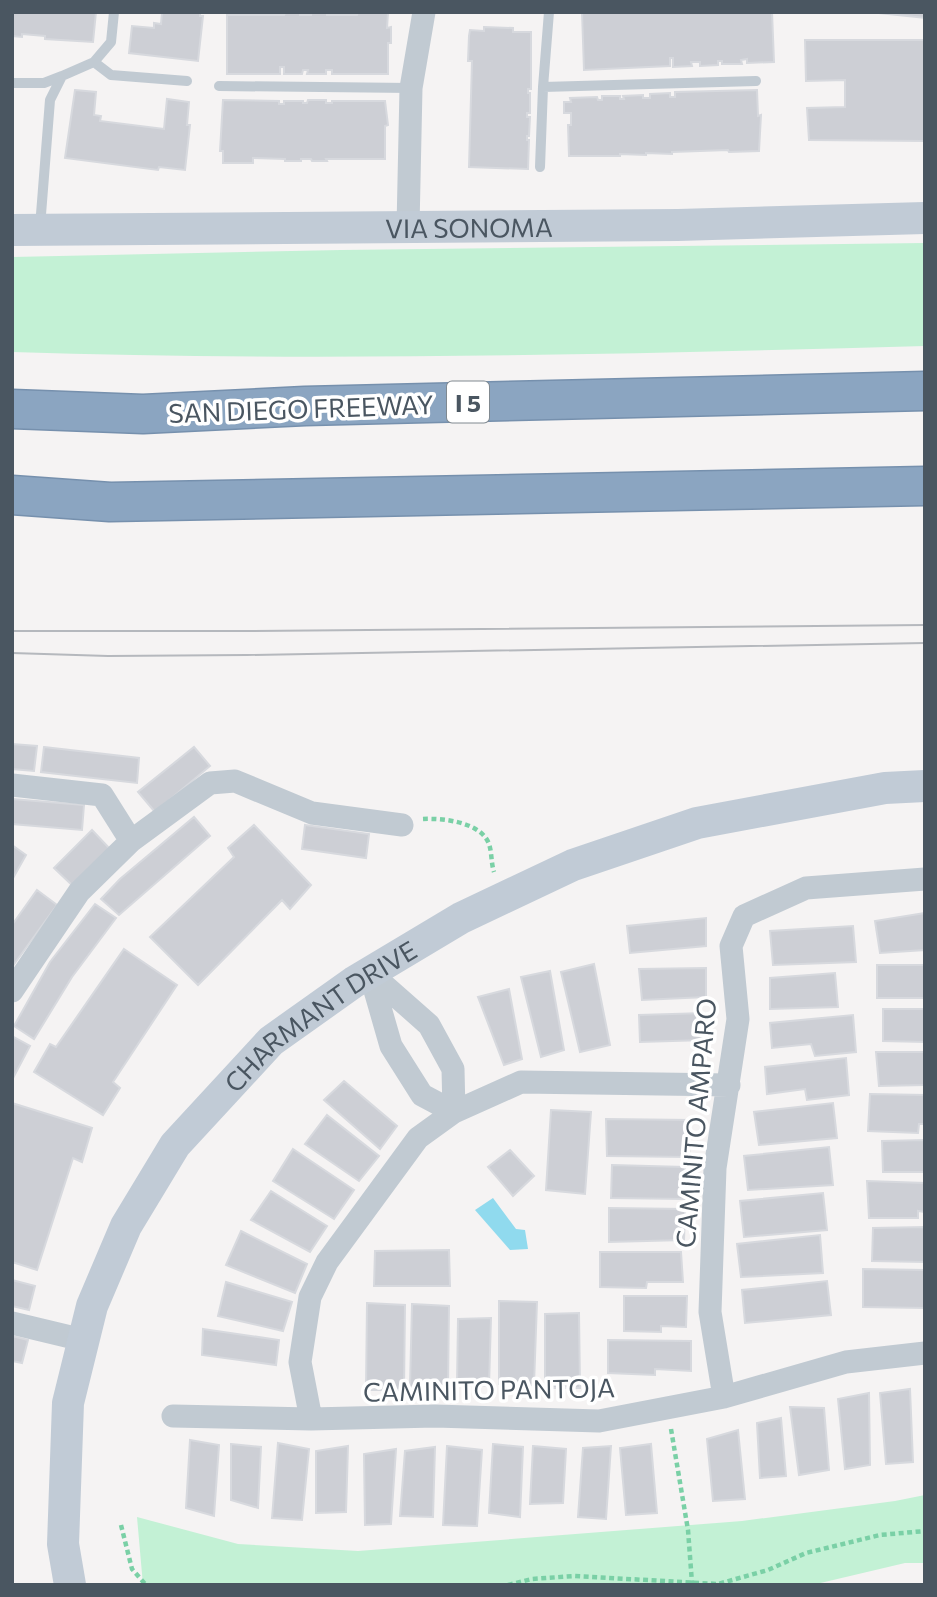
<svg xmlns="http://www.w3.org/2000/svg" width="937" height="1597" font-family="Commissioner,sans-serif">
  <style>
    .green { fill: #c3f1d5 }
    .water { fill: #90daee }
    .building { fill: #cdcfd5; stroke: #d7d9de; stroke-width: 2 }
    .lines { fill: none; stroke-linecap: round; stroke-linejoin: round }
    .highway-casing { stroke: #7690ad; stroke-width: 41 }
    .path { stroke: #7ad0a6; stroke-width: 4.5; stroke-dasharray: 5 3.5; stroke-linecap: butt }
    .lane { stroke: #c1cad2; stroke-width: 10 }
    .street { stroke: #c1cad2; stroke-width: 23 }
    .secondary { stroke: #c1cbd6; stroke-width: 32 }
    .highway { stroke: #8ba5c1; stroke-width: 38 }
    .tram { stroke: #b5b8bd; stroke-width: 2 }
    .labels { text-anchor: middle; dominant-baseline: central; stroke-width: 7; stroke-linejoin: round; paint-order: stroke }
    .shield { fill: #fff; stroke: #808990; stroke-width: 2 }
    .shield-label { font-size: 24px; font-weight: bold; fill: #4a5661 }
    .street-label { font-size: 26px; fill: #4a5661; stroke: #fff }
  </style>
  <rect width="100%" height="100%" fill="#f5f3f3"/>
  <path class="green" d="M925,243V346C621,354 316,362 12,352V257L341,250Z
    M925,1495V1563H905L812,1585H143L137,1517L238,1544L358,1551L742,1521L895,1501Z"/>
  <path class="water" d="M493,1198L516,1229L525,1230L528,1249L510,1250L475,1210Z"/>
  <path class="building" d="M12,12H96L93,42L45,39V36L22,34V37L12,36Z
    M162,12H200V16H203L198,61L129,53L132,26L154,28V23L161,24Z
    M358,12L388,13L387,28L391,27V43H388V74H332V70H326V74H307L308,70H303L302,74H284V67H280V74H227V15H284L285,13H300V15H311V13H327V15H357Z
    M582,12H772L774,62L747,63V59L741,60L742,64H722V61H718V65L700,66V62H691L692,66L673,67V58H670V66L584,70Z
    M869,12H925V18Z
    M484,27L513,28V32H531V89H528V93H530V113H527V117H530L529,136H527V140H529L528,169L469,167L472,61H468L469,36L470,30L484,31Z
    M805,40H925V141L809,140L807,108L845,107V80L806,81Z
    M75,90L96,92L94,115L101,116L100,121L164,129L167,99L189,102L187,125H190L185,170L159,167L158,170L65,158Z
    M757,90L758,116L761,115L759,151L729,152L728,150L672,152V154L646,153V155L620,154V156H569L568,125H571V113H564V102H571L570,98L597,97L598,100H602V96H620V99H624L623,96L643,95V98H650V94L670,93V97H675V92Z
    M223,100L279,101V104H284V101H303V103H307L308,100H326V103H332V101H385L388,125L385,126V159H326L327,161H312L311,159H301V161H285V159L253,158V163H223V151H220Z
    M12,744L37,746L34,771L12,769Z
    M44,747L139,758L137,783L41,772Z
    M194,747L210,766L155,812L138,792Z
    M12,799L84,805L82,830L12,824Z
    M194,817L210,836L119,915L101,899L120,879Z
    M254,825L311,885L290,909L282,900L198,985L150,937L234,857L228,848Z
    M305,825L369,834L366,858L302,849Z
    M92,830L110,849L73,886L54,868Z
    M12,845L26,855L12,880Z
    M37,890L57,905L12,967V925Z
    M95,904L116,918L72,977L34,1039L14,1026L50,962Z
    M925,913V950L880,953L875,921Z
    M706,918V946L630,953L627,926Z
    M853,926L856,962L773,965L770,931Z
    M124,949L177,985L113,1082L120,1088L103,1115L34,1072L50,1044L56,1047Z
    M594,964L610,1045L580,1052L561,972Z
    M877,965H925V998H877Z
    M706,968V997L642,1000L639,969Z
    M550,971L564,1050L541,1057L521,977Z
    M835,973L838,1007L770,1009V978Z
    M509,989L522,1059L504,1065L478,997Z
    M883,1009H925V1042L883,1041Z
    M705,1013V1040L640,1042L639,1015Z
    M853,1015L856,1052L815,1056L811,1044L772,1048L770,1023Z
    M12,1036L30,1046L12,1080Z
    M876,1052H925V1085L879,1086Z
    M846,1058L849,1095L807,1100L805,1089L767,1094L765,1067Z
    M344,1081L397,1126L380,1149L324,1100Z
    M870,1094L925,1095V1124H919L918,1133L868,1131Z
    M12,1103L92,1128L82,1162L73,1158L37,1270L12,1262Z
    M833,1103L837,1138L759,1145L754,1112Z
    M551,1110L591,1112L585,1194L546,1190Z
    M327,1115L379,1156L359,1181L305,1144Z
    M606,1119L691,1120L689,1157L607,1156Z
    M925,1140V1172H883L882,1141Z
    M829,1147L833,1185L748,1190L744,1156Z
    M293,1149L354,1190L334,1219L273,1181Z
    M510,1150L534,1176L513,1196L488,1167Z
    M612,1165L685,1167V1199L611,1198Z
    M867,1181L925,1183V1212L918,1211V1218H869Z
    M271,1191L327,1226L310,1252L251,1220Z
    M823,1193L827,1230L744,1237L740,1201Z
    M609,1208L685,1209L684,1240L609,1242Z
    M925,1227V1262L872,1261L873,1228Z
    M241,1231L307,1264L295,1293L226,1265Z
    M820,1235L823,1273L741,1277L737,1244Z
    M449,1250L450,1286H374L375,1251Z
    M600,1252H681L683,1282H647L646,1288L600,1287Z
    M863,1269L925,1270V1308L863,1307Z
    M12,1280L35,1286L29,1310L12,1306Z
    M827,1281L831,1315L745,1323L742,1290Z
    M226,1282L292,1302L283,1331L218,1316Z
    M624,1296H687L686,1327L661,1326V1332L624,1331Z
    M499,1301L537,1302L534,1385L499,1384Z
    M367,1303L405,1305L404,1390H366Z
    M412,1304L449,1306L448,1388L410,1387Z
    M579,1313L580,1388H545V1314Z
    M491,1318L489,1386L457,1385L458,1319Z
    M203,1329L279,1340L276,1365L202,1355Z
    M12,1336L28,1340L22,1363L12,1361Z
    M608,1340L691,1341V1371L655,1369V1375L608,1373Z
    M910,1389L913,1462L886,1464L880,1393Z
    M869,1393L870,1465L845,1469L838,1399Z
    M790,1407L824,1408L829,1470L799,1475Z
    M781,1418L786,1476L760,1478L757,1423Z
    M738,1430L745,1499L713,1501L707,1439Z
    M190,1440L219,1445L214,1516L186,1508Z
    M278,1443L309,1449L302,1520L272,1518Z
    M231,1444L261,1447L258,1508L231,1500Z
    M493,1444L523,1447L520,1517L489,1513Z
    M651,1444L657,1513L626,1515L620,1448Z
    M348,1446L346,1512L316,1513V1451Z
    M447,1446L482,1450L477,1526L443,1525Z
    M533,1446L566,1449L563,1503L530,1504Z
    M611,1446L606,1519L578,1517L583,1448Z
    M435,1447L433,1517L400,1516L405,1451Z
    M396,1449L391,1524L365,1525L364,1454Z"/>
  <g class="lines">
    <g class="highway-casing">
      <path id="highway" d="M12,409L143,414L305,406L925,391
        M12,495L110,502L925,486"/>
    </g>
    <path class="path" d="M423,819C443,818 481,822 489,844C492,853 491,863 494,872
      M671,1429L688,1530L692,1583
      M121,1525L132,1569L146,1585
      M508,1585L532,1579L574,1576L718,1584L768,1570L806,1553L880,1535L925,1531"/>
    <path class="lane" d="M549,12L543,87L756,81
      M94,62L111,75L187,81
      M12,83H44L62,76
      M219,86L411,88
      M540,167L543,87
      M40,227L50,100L62,76L94,62L111,42L114,12"/>
    <path class="street" d="M408,227L411,88L424,12
      M12,785L102,795L131,841
      M370,973L429,1025L453,1069L454,1112L422,1095L391,1046Z
      M12,991L79,892L131,841L210,783L235,781L312,813L402,825
      M12,1323L83,1340
      M724,1397L710,1312L715,1168L738,1019L731,946L744,916L806,888L925,879
      M173,1416L311,1419L435,1416L599,1421L724,1397L846,1362L925,1353
      M311,1419L300,1362L310,1297L327,1262L418,1138L454,1112L521,1082L729,1085"/>
    <g class="secondary">
      <path id="s1" d="M12,230L678,225L925,218"/>
      <path id="s2" d="M70,1585L63,1544L68,1403L92,1306L126,1226L175,1145L271,1041L354,982L461,918L573,865L697,823L885,788L925,786"/>
    </g>
    <use href="#highway" class="highway"/>
    <path class="tram" d="M12,631H244L925,625
      M12,653L108,656L247,655L925,643"/>
  </g>
  <g class="labels">
    <rect class="shield" x="447" y="381.5" width="42" height="41" rx="5"/>
    <g class="shield-label">
      <text x="468" y="402">I 5</text>
    </g>
    <g class="street-label">
      <text stroke="none"><textPath href="#s1" startOffset="457">VIA SONOMA</textPath></text>
      <text transform="translate(301 408) rotate(-2)">SAN DIEGO FREEWAY</text>
      <text stroke="none"><textPath href="#s2" startOffset="660">CHARMANT DRIVE</textPath></text>
      <text transform="translate(695 1123) rotate(-85)">CAMINITO AMPARO</text>
      <text transform="translate(489 1389) rotate(-1)">CAMINITO PANTOJA</text>
    </g>
  </g>
  <rect width="937" height="1597" fill="none" stroke="#4a5661" stroke-width="28"/>
</svg>
